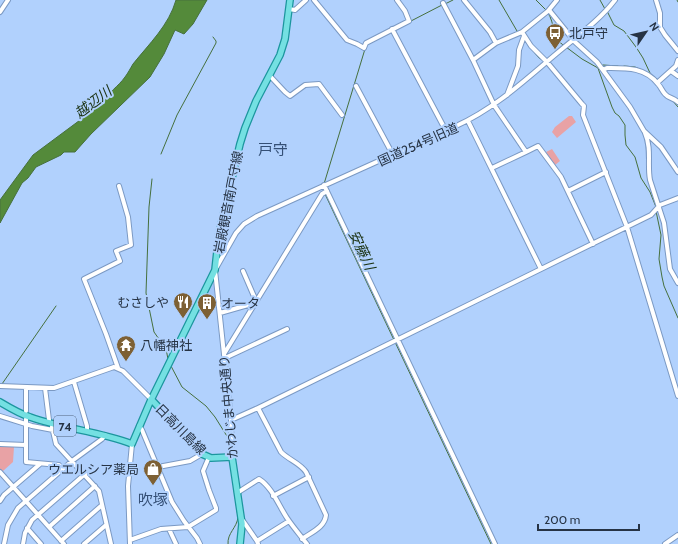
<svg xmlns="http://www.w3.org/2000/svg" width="678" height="544" font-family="Cabin,'Noto Sans JP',sans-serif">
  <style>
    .built { fill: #a2c6f7 }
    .green { fill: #e8a2a5 }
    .water { fill: #548a3a; stroke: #46703d }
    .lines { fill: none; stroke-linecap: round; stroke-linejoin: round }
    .stream { stroke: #46703d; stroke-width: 1 }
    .minor-casing { stroke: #7b99c3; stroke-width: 6 }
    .major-casing { stroke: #1c969e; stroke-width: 8 }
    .minor { stroke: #fff; stroke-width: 4 }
    .major { stroke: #74e0e2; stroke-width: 5.5 }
    .labels { text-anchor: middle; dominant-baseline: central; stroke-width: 4; stroke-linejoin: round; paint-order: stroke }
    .shield { fill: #b1d1fd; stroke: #50627c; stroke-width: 1 }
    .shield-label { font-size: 12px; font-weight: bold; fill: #263344 }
    .poi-label { font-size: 13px; fill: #263344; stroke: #b1d1fd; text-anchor: start }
    .street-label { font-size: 13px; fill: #263344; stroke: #b1d1fd }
    .water-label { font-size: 14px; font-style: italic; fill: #19300f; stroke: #b1d1fd }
    .quarter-label { font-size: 15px; fill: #355076; stroke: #b1d1fd }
  </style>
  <rect width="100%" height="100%" fill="#b1d1fd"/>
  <path class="built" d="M212,283L215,284L217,308L197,314Z"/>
  <path class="green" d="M569,116H572L576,122L557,138L552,132L555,127Z
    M552,149L560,161L555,165L546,152Z
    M0,445L14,447L13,462L3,471L0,470Z"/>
  <path class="water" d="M176,0H207L193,24L184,34L175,30L164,54L150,77L91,134L75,152H64L61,155L36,167L28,178L22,183L0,223V200L33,155L103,103C108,92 118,87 125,77C128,73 130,69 133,64C149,44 169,25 176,0Z"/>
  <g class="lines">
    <path class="stream" d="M499,0L517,31
      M536,0L546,10
      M600,0L605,9
      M677,0L678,2
      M445,4L453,0
      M607,11L614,25L624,31L636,47L643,58L650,73
      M548,13C555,23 552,38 563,45
      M411,21L442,5
      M525,41L539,58L543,60
      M566,47L582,59L598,68L599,71L612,107L615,113L619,116L625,125V135L626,145L635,157L641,178L650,192L656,207
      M603,65L618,66
      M624,66L635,67L642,70
      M650,74L657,79
      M672,100L678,107
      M161,154L177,115L216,43V41L213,37
      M152,179L149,207L146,293L154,332L166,349L168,359
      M324,184L365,49
      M325,194L394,340
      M656,211L661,235L659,259L662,277L664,286L678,318
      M395,342L491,544
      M171,366L182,387L206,406L215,417L230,441
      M2,384L56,306
      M229,455L230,444
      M228,544C227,533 237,528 238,517L230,460"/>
    <g class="minor-casing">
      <path id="minor" d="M314,0L347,40L357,44L364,48L366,43L409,21L405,11L397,0
        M464,0L490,32L496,43
        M656,0L660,13V27L665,35L678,51
        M443,3L473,60L494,105L526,152L538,146L561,177L593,244
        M289,9L295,10L306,0
        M549,10L575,42L597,62L630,107L644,131L661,147L678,172
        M0,12L8,0
        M392,29L446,131
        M522,32L531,46L547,62L582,104L584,106L583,115L627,227L678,396
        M473,60L496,43L522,32L548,11L557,0
        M603,70L607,68C626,68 645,67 658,84C661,87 662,91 665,94C668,98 674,98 678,102
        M671,71L678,76
        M270,76L285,92L290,96L305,85L319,84L342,115
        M657,83L676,66L678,60
        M356,86L393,155
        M507,95L518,66L519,50L524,36
        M468,121L541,269
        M645,133C652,149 647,164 650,180L664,223L670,269L678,283
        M492,168L526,152
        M324,185L495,544
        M568,191L606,172
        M243,271L256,301
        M220,313L255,303
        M224,354L322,194L327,191
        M225,358L287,329
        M118,368L106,334L84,279L120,261L116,251L131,245L128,217L119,186
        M74,382L87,426V431
        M0,386L54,388L114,367L123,371L151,399
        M26,387V411
        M45,388L49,420
        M258,408L281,452C289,460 300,463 306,472L326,515C325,527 312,532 302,539
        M0,416L32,426L53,430
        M26,419V462L59,465L63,469
        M231,420L258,408L651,215L660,205L678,198
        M53,424L52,427L56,444L99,491L111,544
        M139,426L142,430L172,502L184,521L197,538L200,544
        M0,444L26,445
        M232,457L231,420L215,270L236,233L244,224L257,216L456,126C494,109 524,81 556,54C576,37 599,21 615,0
        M158,467L190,461L202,454
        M0,472L64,544
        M237,493L259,479C272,487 279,506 287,518C293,527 300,535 307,544
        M273,496L309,477
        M0,501L4,495L40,464
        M241,518L257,541L258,544
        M49,527L95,486
        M188,527L216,510V508L209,490L203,471L209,457
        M27,528L41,544
        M169,529L176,544
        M130,540L161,529L188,527
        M61,541L102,505
        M257,541L289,521
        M4,544L8,525L18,508L72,461L102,439L105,435
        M23,544L25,533L32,520L85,474
        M84,544L106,525
        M130,544L128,486L132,444
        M665,544L678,535"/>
    </g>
    <g class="major-casing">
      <path id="major" d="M151,399L202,454L211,458L232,457L242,524L240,544
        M0,402C10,408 20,414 30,417C64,429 98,431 132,444L150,402L215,270L219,233L240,144L245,128L256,101L280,55L285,39L290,0"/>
    </g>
    <use href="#minor" class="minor"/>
    <use href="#major" class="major"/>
  </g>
  <defs>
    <g id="bus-pin" transform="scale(1)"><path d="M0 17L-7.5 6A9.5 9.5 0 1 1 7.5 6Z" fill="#7d6034" stroke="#b1d1fd"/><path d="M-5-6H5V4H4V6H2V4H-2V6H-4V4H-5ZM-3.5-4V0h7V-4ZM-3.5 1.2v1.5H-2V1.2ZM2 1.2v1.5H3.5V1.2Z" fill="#fff"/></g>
    <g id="restaurant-pin" transform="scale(1)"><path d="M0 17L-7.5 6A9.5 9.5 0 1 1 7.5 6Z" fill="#7d6034" stroke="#b1d1fd"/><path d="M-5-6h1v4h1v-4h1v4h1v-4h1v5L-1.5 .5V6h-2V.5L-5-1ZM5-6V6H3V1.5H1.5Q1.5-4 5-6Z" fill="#fff"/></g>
    <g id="building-pin" transform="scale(1)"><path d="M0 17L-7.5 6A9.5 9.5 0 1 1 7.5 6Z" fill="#7d6034" stroke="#b1d1fd"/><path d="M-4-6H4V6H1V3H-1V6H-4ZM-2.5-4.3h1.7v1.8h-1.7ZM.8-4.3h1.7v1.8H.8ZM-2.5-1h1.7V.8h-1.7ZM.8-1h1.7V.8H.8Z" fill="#fff"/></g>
    <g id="temple-pin" transform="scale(1)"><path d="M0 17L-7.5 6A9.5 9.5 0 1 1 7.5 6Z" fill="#7d6034" stroke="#b1d1fd"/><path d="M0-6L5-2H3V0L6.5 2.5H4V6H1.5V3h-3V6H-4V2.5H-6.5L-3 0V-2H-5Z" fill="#fff"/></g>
    <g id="shop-pin" transform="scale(1)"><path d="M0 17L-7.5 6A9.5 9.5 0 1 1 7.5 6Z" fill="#7d6034" stroke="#b1d1fd"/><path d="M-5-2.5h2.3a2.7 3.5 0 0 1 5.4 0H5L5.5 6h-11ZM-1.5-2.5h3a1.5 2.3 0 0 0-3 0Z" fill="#fff"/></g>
  </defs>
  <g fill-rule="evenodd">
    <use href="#bus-pin" x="555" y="33"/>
    <use href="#restaurant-pin" x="183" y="302"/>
    <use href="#building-pin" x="207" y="303"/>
    <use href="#temple-pin" x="126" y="345"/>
    <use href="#shop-pin" x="153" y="469"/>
  </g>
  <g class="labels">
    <rect class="shield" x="54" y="416" width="22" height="20" rx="3"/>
    <g class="shield-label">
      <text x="65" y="426">74</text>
    </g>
    <g class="poi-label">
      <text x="569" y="33">北戸守</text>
      <text x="169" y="302" text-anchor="end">むさしや</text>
      <text x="221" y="303">オータ</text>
      <text x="140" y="345">八幡神社</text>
      <text x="139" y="469" text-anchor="end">ウエルシア薬局</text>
    </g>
    <g class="street-label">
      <text transform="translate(418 144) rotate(-24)">国道254号旧道</text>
      <text transform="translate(228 202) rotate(-79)">岩殿観音南戸守線</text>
      <text transform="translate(228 407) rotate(-95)">かわじま中央通り</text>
      <text transform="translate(181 429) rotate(45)">日高川島線</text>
    </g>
    <g class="water-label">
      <text transform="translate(93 102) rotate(-37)">越辺川</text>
      <text transform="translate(362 250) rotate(65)">安藤川</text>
    </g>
    <g class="quarter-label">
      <text x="273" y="150">戸守</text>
      <text x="153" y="500">吹塚</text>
    </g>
  </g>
  <g transform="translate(646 32) rotate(56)" stroke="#b1d1fd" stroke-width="3" paint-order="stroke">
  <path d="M0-3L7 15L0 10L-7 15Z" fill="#263344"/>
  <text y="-6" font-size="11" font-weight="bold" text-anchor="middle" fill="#263344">N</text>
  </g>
  <path d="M538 524v6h101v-6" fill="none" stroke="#263344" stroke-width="2"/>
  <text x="544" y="524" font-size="12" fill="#263344" stroke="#b1d1fd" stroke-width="3" paint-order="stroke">200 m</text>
</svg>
